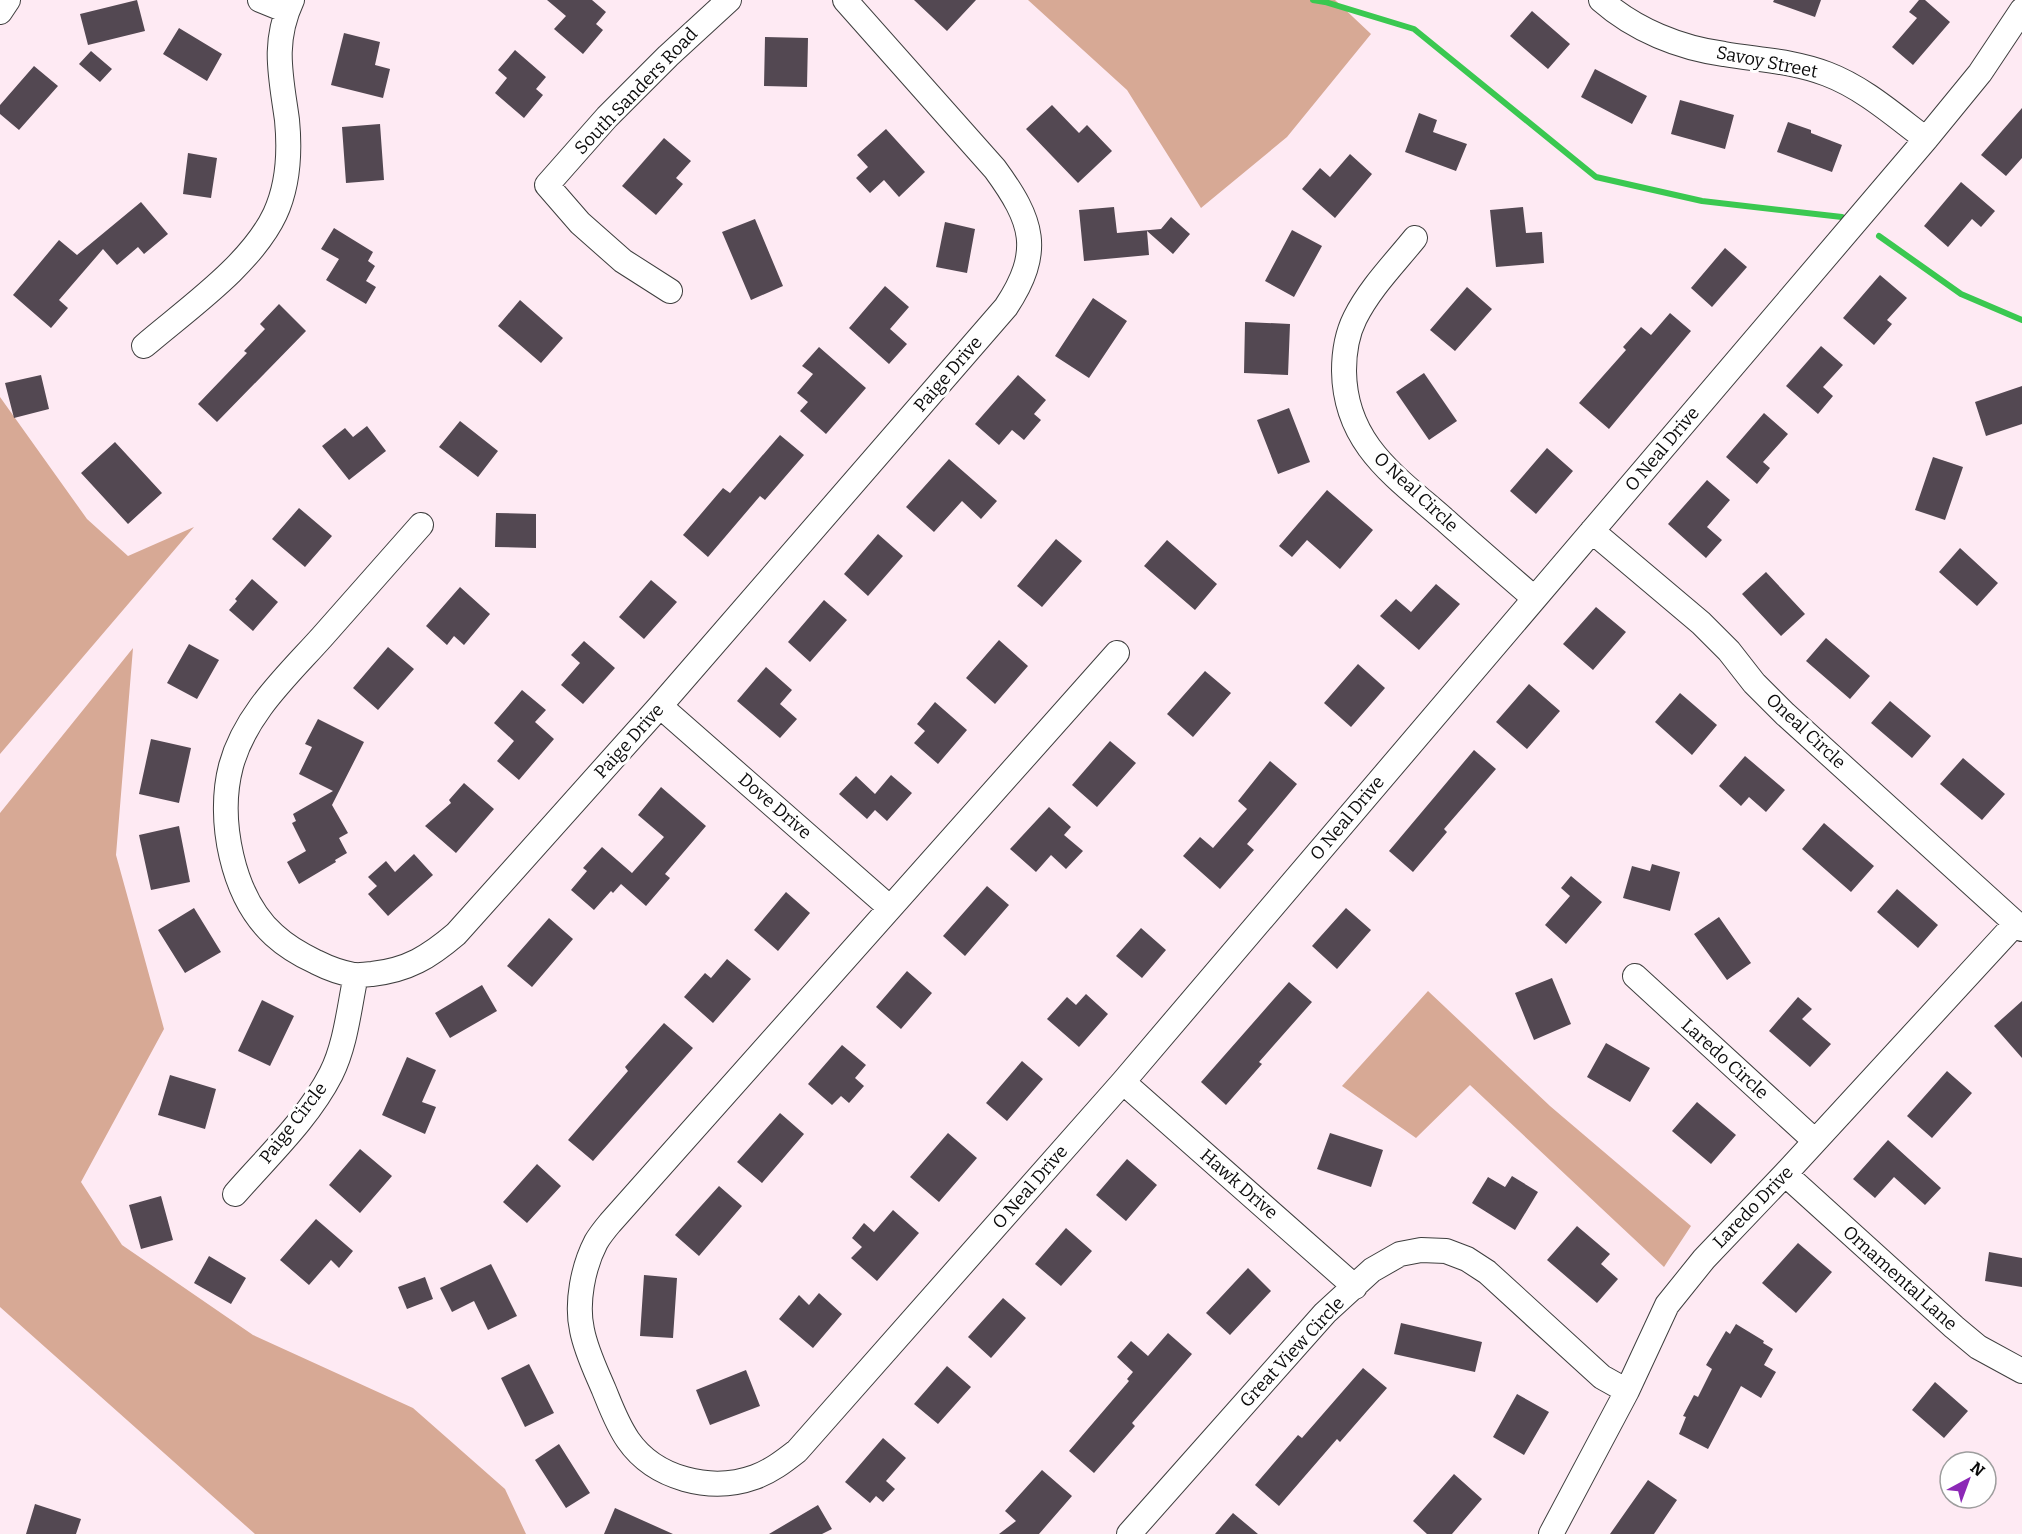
<svg xmlns="http://www.w3.org/2000/svg" width="2022" height="1534" font-family="Bitter,serif">
  <style>
    .forest { fill: #d7a995 }
    .lines { fill: none; stroke-linecap: round; stroke-linejoin: round }
    .stream { stroke: #3ac850; stroke-width: 6 }
    .building { fill: #534852 }
    .minor-casing { stroke: #3e3e3e; stroke-width: 26 }
    .minor { stroke: #fff; stroke-width: 24 }
    .labels { text-anchor: middle; dominant-baseline: central; stroke-width: 6; stroke-linejoin: round; paint-order: stroke }
    .street-label { font-size: 18px; fill: #0b0b0b; stroke: #fff }
  </style>
  <rect width="100%" height="100%" fill="#feeaf3"/>
  <path class="forest" d="M1028,0H1335L1371,34L1287,137L1201,208L1127,90Z
    M0,397L87,519L128,556L194,527L0,754Z
    M133,648L116,855L164,1029L81,1182L122,1245L253,1335L413,1408L505,1489L526,1534H255L0,1307V813Z
    M1428,991L1550,1106L1691,1226L1664,1267L1470,1085L1416,1138L1342,1086Z"/>
  <g class="lines">
    <path class="stream" d="M1313,0L1325,2L1414,29L1596,177L1702,201L1842,217
      M1879,236L1961,294L2022,320"/>
  </g>
  <path class="building" d="M137,0L145,31L88,45L80,14Z
    M547,0H592L606,12L596,24L603,30L583,54L554,29L566,16Z
    M914,0H976L947,31Z
    M1774,0H1821L1815,17L1773,2Z
    M1919,0H1925L1950,22L1913,65L1892,47L1917,18L1909,12Z
    M1532,11L1570,44L1548,69L1510,36Z
    M179,28L222,54L207,81L163,54Z
    M344,33L380,42L375,65L390,69L383,98L331,85Z
    M765,37L808,38L807,87L764,86Z
    M515,50L546,77L536,89L543,95L524,118L495,93L507,78L498,70Z
    M91,51L112,69L100,82L79,64Z
    M34,66L58,86L19,130L0,114V105Z
    M1595,69L1647,96L1632,124L1581,97Z
    M1680,100L1734,115L1725,149L1671,134Z
    M1052,105L1079,133L1087,125L1112,151L1078,183L1026,129Z
    M2022,108V158L2006,176L1981,155Z
    M1419,113L1437,120L1433,132L1467,144L1456,171L1405,152Z
    M1788,122L1811,130V133L1842,145L1832,172L1777,152Z
    M380,124L384,180L346,183L342,127Z
    M886,129L925,172L899,197L884,180L870,193L856,178L868,167L857,155Z
    M664,138L691,161L676,178L683,184L656,215L622,186Z
    M188,153L217,158L211,198L183,194Z
    M1350,154L1372,174L1335,218L1302,189L1320,168L1330,177Z
    M1961,182L1995,211L1981,227L1972,219L1948,247L1924,226Z
    M141,202L168,234L144,254L138,247L117,265L103,249L59,300L68,308L51,328L13,295L59,240L77,255Z
    M1114,207L1117,233L1161,229L1171,217L1190,234L1173,254L1147,231L1149,255L1084,261L1079,210Z
    M1523,207L1526,233L1542,232L1544,263L1496,267L1490,210Z
    M755,219L783,286L751,300L722,232Z
    M945,222L975,229L967,273L936,267Z
    M334,228L373,252L368,261L375,266L366,281L376,287L366,304L326,280L339,259L321,249Z
    M1292,230L1322,246L1294,297L1265,281Z
    M1725,248L1747,267L1712,307L1691,288Z
    M1880,275L1907,298L1887,320L1892,324L1874,345L1843,318Z
    M885,286L909,307L890,329L907,344L889,364L849,328Z
    M1467,287L1492,309L1455,351L1430,330Z
    M1093,298L1127,321L1089,378L1055,356Z
    M520,300L563,338L541,363L498,326Z
    M279,304L306,331L217,422L198,404L247,353L244,351L265,329L260,324Z
    M1670,313L1691,331L1609,429L1579,403L1626,350L1623,347L1641,327L1651,335Z
    M1245,322L1290,324L1288,375L1244,373Z
    M1821,346L1843,365L1823,387L1833,396L1818,414L1786,386Z
    M819,347L866,388L826,434L800,411L808,402L797,393L813,374L802,366Z
    M1424,373L1457,421L1429,440L1396,392Z
    M41,375L49,409L14,418L5,383Z
    M1018,375L1046,400L1034,414L1041,420L1024,440L1012,430L999,445L975,424Z
    M2022,386V424L1986,436L1975,402Z
    M1289,408L1310,462L1278,474L1257,420Z
    M1764,413L1788,434L1763,462L1770,468L1757,484L1726,457Z
    M460,421L498,451L478,477L439,447Z
    M367,426L386,451L349,480L322,446L345,428L353,437Z
    M780,435L804,455L765,500L760,496L708,557L683,535L723,488L730,493Z
    M115,442L162,493L128,524L81,473Z
    M1547,448L1573,471L1536,514L1510,491Z
    M1933,457L1963,467L1945,520L1915,510Z
    M949,459L997,501L981,519L962,501L934,532L906,507Z
    M1707,480L1730,500L1707,527L1722,540L1706,558L1668,524Z
    M1327,490L1373,530L1340,569L1307,540L1292,557L1279,546Z
    M299,508L332,536L305,567L272,539Z
    M496,513L536,514V548L495,547Z
    M878,534L903,556L868,596L844,574Z
    M1056,539L1082,561L1042,607L1017,586Z
    M1167,540L1217,584L1195,610L1144,566Z
    M1960,548L1998,583L1977,606L1939,572Z
    M1766,572L1805,614L1781,636L1742,594Z
    M252,579L278,602L253,631L229,610L237,601L235,599Z
    M651,580L677,602L644,639L619,617Z
    M1436,584L1460,604L1419,650L1380,616L1396,599L1411,612Z
    M460,587L490,614L464,645L454,636L447,645L426,626Z
    M824,600L847,620L810,662L788,642Z
    M1596,607L1626,632L1593,670L1563,644Z
    M1826,638L1870,676L1850,699L1806,661Z
    M999,640L1028,666L995,704L966,678Z
    M584,641L615,668L583,704L561,685L580,663L571,655Z
    M189,644L219,660L197,699L167,683Z
    M388,647L414,669L378,710L353,688Z
    M1358,664L1385,688L1351,727L1324,703Z
    M766,667L792,690L780,704L797,719L780,738L737,701Z
    M1205,671L1231,693L1193,737L1167,714Z
    M1529,684L1560,711L1527,749L1496,722Z
    M522,690L546,710L535,722L554,739L519,780L497,761L514,741L494,723Z
    M1680,693L1717,725L1692,755L1655,722Z
    M1890,701L1931,736L1912,758L1871,723Z
    M935,702L967,730L938,764L914,743L925,731L917,724Z
    M318,719L364,742L332,805L348,833L339,838L347,853L335,860L336,862L299,884L287,862L306,851L292,823L296,821L293,814L333,791L299,774L312,747L305,744Z
    M151,739L191,748L179,803L139,794Z
    M1110,741L1136,763L1097,807L1072,785Z
    M1474,750L1496,769L1444,829L1447,832L1413,872L1389,851Z
    M1745,756L1785,790L1766,812L1749,797L1741,806L1719,786Z
    M1963,758L2005,794L1982,820L1940,784Z
    M1270,761L1297,784L1247,844L1254,850L1220,889L1183,856L1200,837L1213,848L1247,809L1238,801Z
    M891,775L912,793L887,821L875,810L867,819L839,794L856,776L875,794Z
    M464,783L494,809L456,853L425,826L451,803L449,800Z
    M661,787L706,826L665,874L670,878L646,906L621,884L613,893L611,891L594,910L571,890L587,871L583,868L602,847L632,873L664,837L638,815Z
    M1049,807L1071,827L1064,835L1083,851L1066,869L1051,855L1036,872L1010,849Z
    M1824,823L1874,866L1851,892L1802,849Z
    M179,826L190,882L151,890L139,835Z
    M414,854L433,875L388,916L368,894L377,886L368,877L386,861L395,872Z
    M1652,864L1680,872L1670,911L1623,898L1632,866L1650,871Z
    M1571,876L1602,902L1566,944L1545,925L1570,896L1561,888Z
    M987,886L1009,905L965,956L943,936Z
    M1897,889L1938,925L1918,948L1877,912Z
    M786,892L810,913L778,951L754,930Z
    M194,908L221,952L185,973L158,930Z
    M1346,908L1371,930L1337,969L1312,946Z
    M1719,917L1751,963L1727,980L1694,934Z
    M549,918L573,939L532,987L507,966Z
    M1141,928L1166,950L1142,978L1116,956Z
    M727,959L751,979L713,1023L684,997L705,973L711,978Z
    M907,971L932,993L901,1029L876,1007Z
    M1552,978L1571,1024L1534,1040L1515,993Z
    M1289,982L1312,1002L1259,1062L1262,1064L1226,1105L1201,1082Z
    M482,985L497,1011L450,1038L435,1013Z
    M1086,994L1108,1014L1079,1047L1047,1019L1067,997L1076,1005Z
    M1798,997L1812,1009L1802,1019L1831,1044L1810,1067L1769,1031Z
    M262,1000L294,1016L270,1066L238,1051Z
    M2022,1001V1058L1994,1026Z
    M664,1023L693,1048L593,1161L568,1140L628,1071L625,1067Z
    M1606,1043L1650,1068L1630,1102L1587,1077Z
    M842,1045L866,1065L855,1078L864,1086L849,1103L841,1096L832,1105L808,1084Z
    M407,1057L436,1070L422,1102L436,1107L425,1134L382,1115Z
    M1022,1061L1043,1079L1007,1121L986,1103Z
    M1947,1071L1972,1093L1932,1138L1907,1116Z
    M170,1075L216,1089L205,1129L158,1115Z
    M1697,1102L1736,1135L1711,1164L1672,1131Z
    M780,1113L804,1134L762,1183L737,1162Z
    M948,1133L977,1158L939,1202L910,1177Z
    M1330,1133L1383,1150L1371,1187L1317,1169Z
    M1888,1140L1941,1188L1925,1205L1894,1177L1875,1198L1853,1179Z
    M360,1149L392,1176L360,1213L329,1185Z
    M1127,1159L1157,1185L1126,1221L1096,1195Z
    M537,1164L561,1186L527,1223L503,1202Z
    M1512,1176L1538,1192L1515,1230L1472,1203L1488,1177L1505,1187Z
    M719,1186L742,1206L699,1256L675,1235Z
    M161,1196L173,1240L141,1249L129,1205Z
    M893,1210L919,1233L877,1281L851,1258L862,1247L852,1238L864,1223L874,1232Z
    M316,1219L353,1251L339,1268L331,1260L309,1285L280,1260Z
    M1577,1226L1610,1254L1601,1264L1618,1279L1597,1303L1547,1260Z
    M1066,1228L1092,1251L1061,1286L1035,1264Z
    M1798,1243L1832,1272L1796,1313L1762,1283Z
    M1989,1252L2022,1258V1287L1985,1281Z
    M209,1256L246,1278L231,1304L194,1283Z
    M491,1264L517,1316L488,1330L474,1301L452,1312L440,1288Z
    M1248,1268L1271,1291L1230,1335L1206,1313Z
    M644,1275L677,1278L673,1338L640,1336Z
    M425,1277L433,1299L407,1309L398,1287Z
    M819,1293L842,1314L813,1348L779,1319L799,1295L809,1305Z
    M1003,1298L1026,1318L991,1358L968,1337Z
    M1401,1323L1482,1342L1475,1372L1394,1354Z
    M1736,1324L1764,1341L1763,1343L1773,1349L1764,1365L1776,1372L1761,1398L1741,1386L1708,1449L1679,1434L1686,1417L1683,1416L1694,1395L1698,1397L1712,1369L1706,1365L1726,1331L1730,1334Z
    M1168,1333L1192,1354L1132,1423L1135,1426L1094,1473L1069,1451L1129,1381L1127,1379L1133,1372L1117,1357L1131,1341L1148,1356Z
    M529,1364L554,1413L525,1427L501,1378Z
    M947,1366L971,1387L938,1424L914,1404Z
    M1363,1368L1387,1388L1340,1442L1337,1439L1279,1506L1255,1485L1298,1435L1302,1438Z
    M746,1370L760,1406L710,1425L696,1390Z
    M1935,1382L1968,1411L1944,1438L1912,1410Z
    M1517,1394L1549,1412L1524,1455L1493,1437Z
    M883,1438L906,1458L886,1481L895,1489L883,1502L876,1496L870,1503L845,1482Z
    M559,1444L590,1493L566,1508L535,1460Z
    M1042,1470L1072,1496L1039,1534H999L1016,1521L1005,1511Z
    M1454,1474L1482,1499L1452,1534H1427L1413,1521Z
    M1648,1480L1677,1500L1654,1534H1610Z
    M35,1504L81,1519L76,1534H26Z
    M818,1505L832,1529L822,1534H769Z
    M615,1508L673,1534H604Z
    M1233,1513L1258,1534H1215Z"/>
  <g class="lines">
    <g class="minor-casing">
      <path id="minor" d="M260,0L287,11
        M1601,0C1635,30 1680,48 1724,54C1759,60 1794,61 1827,74C1864,88 1895,116 1926,139
        M0,12L8,0
        M1415,238C1394,264 1370,288 1355,318C1347,334 1344,353 1344,371C1345,444 1395,476 1445,520C1474,546 1504,572 1534,598
        M670,291L623,261L580,223L547,185L607,117L668,56L729,0
        M144,346C187,309 251,265 275,214C288,186 290,151 287,120C281,76 272,43 292,0
        M421,525C388,562 355,600 322,637C287,676 245,714 231,766C217,819 232,897 274,935C286,946 301,955 316,962C328,968 341,973 354,975C360,976 366,974 372,974C408,970 429,957 456,934L660,706L1006,307C1043,251 1033,221 995,169L845,0
        M1592,531L1701,623L1729,651L1754,683L1785,714L2022,929
        M1117,653L610,1223C605,1229 600,1235 596,1242C583,1267 576,1303 582,1330C586,1351 596,1371 604,1390C611,1407 617,1424 628,1440C655,1479 711,1493 755,1477C771,1471 783,1462 797,1451L1123,1082L1926,139L1980,73L2022,10
        M660,706L889,907
        M1635,976L1815,1141
        M1123,1082L1355,1287
        M1785,1174L1954,1327L1978,1347L2022,1371
        M235,1194C268,1156 308,1119 331,1074C346,1044 349,1008 356,975
        M1129,1534L1325,1313L1372,1270L1400,1254L1421,1250L1446,1251L1467,1259L1487,1272L1602,1377L1627,1391
        M1551,1534L1627,1391L1667,1305L1704,1259L1785,1174L2016,923"/>
    </g>
    <use href="#minor" class="minor"/>
  </g>
  <g class="labels">
    <g class="street-label">
      <text transform="translate(1767 62) rotate(11)">Savoy Street</text>
      <text transform="translate(636 91) rotate(-46)">South Sanders Road</text>
      <text transform="translate(948 374) rotate(-49)">Paige Drive</text>
      <text transform="translate(1662 449) rotate(-50)">O Neal Drive</text>
      <text transform="translate(1416 492) rotate(43)">O Neal Circle</text>
      <text transform="translate(1806 731) rotate(43)">Oneal Circle</text>
      <text transform="translate(629 741) rotate(-48)">Paige Drive</text>
      <text transform="translate(775 806) rotate(41)">Dove Drive</text>
      <text transform="translate(1347 818) rotate(-50)">O Neal Drive</text>
      <text transform="translate(1725 1059) rotate(42)">Laredo Circle</text>
      <text transform="translate(293 1123) rotate(-52)">Paige Circle</text>
      <text transform="translate(1239 1184) rotate(41)">Hawk Drive</text>
      <text transform="translate(1030 1187) rotate(-49)">O Neal Drive</text>
      <text transform="translate(1753 1207) rotate(-46)">Laredo Drive</text>
      <text transform="translate(1900 1278) rotate(42)">Ornamental Lane</text>
      <text transform="translate(1292 1352) rotate(-47)">Great View Circle</text>
    </g>
  </g>
  <g transform="translate(1968 1480) rotate(41)"><circle r="28" fill="#ffffff" stroke="#9d9d9d" stroke-width="1.5"/>
  <path d="M0-4.5L10 22L0 15L-10 22Z" fill="#8c28b6"/>
  <text y="-9" font-size="16" font-weight="bold" text-anchor="middle" fill="#0b0b0b">N</text>
  </g>
</svg>
